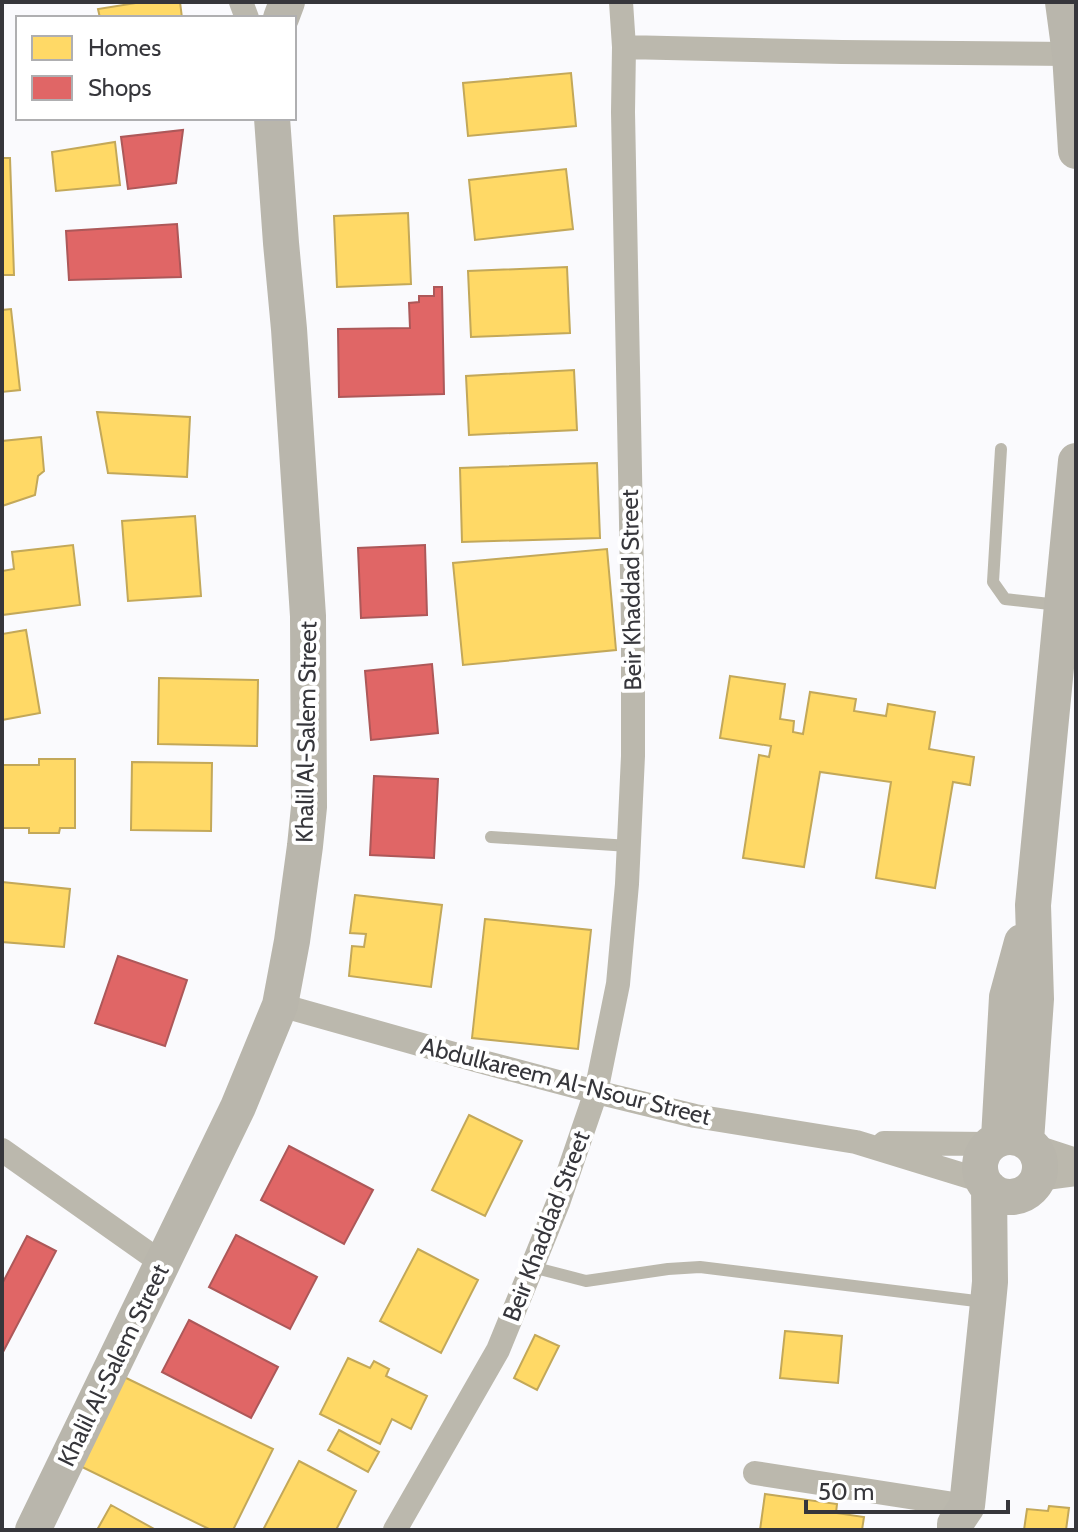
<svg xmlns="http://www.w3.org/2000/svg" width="1078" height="1532" font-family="Cabin,sans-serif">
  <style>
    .homes { fill: #ffd966; stroke: #c3a859; stroke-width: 2 }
    .shops { fill: #e06666; stroke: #ad5859; stroke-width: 2 }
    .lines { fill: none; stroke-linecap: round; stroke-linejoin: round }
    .lane { stroke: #bbb8ad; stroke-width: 12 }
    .street { stroke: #bbb8ad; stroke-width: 24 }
    .secondary { stroke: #b9b6ac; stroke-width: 36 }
    .labels { text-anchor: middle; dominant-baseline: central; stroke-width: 8; stroke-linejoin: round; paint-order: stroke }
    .street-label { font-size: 24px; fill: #36363b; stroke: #fff }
  </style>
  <rect width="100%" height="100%" fill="#fafafd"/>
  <path class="homes" d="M142,2H180L182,18H100L98,9Z
    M571,73L576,126L468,136L463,83Z
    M115,142L120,185L56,191L52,152Z
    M2,158H10L14,275H2Z
    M566,169L573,229L475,240L469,180Z
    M408,213L411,284L337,287L334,216Z
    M567,267L570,333L471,337L468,271Z
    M11,309L20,390L2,392V310Z
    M574,370L577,430L469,435L466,376Z
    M97,412L190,417L187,477L108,473Z
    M41,437L44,471L38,476L35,495L2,506V441Z
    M597,463L600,538L462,542L460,468Z
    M195,516L201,596L128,601L122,521Z
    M73,545L80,605L2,615V571L14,569L12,552Z
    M607,549L616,650L463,665L453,563Z
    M26,630L40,713L2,720V634Z
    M730,676L785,684L780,719L794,721L793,732L803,734L810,692L856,699L854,711L886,716L888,704L935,712L929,749L974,757L970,785L953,782L935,888L876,878L891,782L820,772L804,867L743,858L759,755L769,757L771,746L720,738Z
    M159,678L258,680L257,746L158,744Z
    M39,759H75V828H60L59,833H29V828H2V765H39Z
    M132,762L212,763L211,831L131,830Z
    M2,882L70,889L64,947L2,942Z
    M355,895L442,905L431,987L349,976L352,946L364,947L366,934L350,933Z
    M485,919L591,930L578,1049L472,1038Z
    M469,1115L522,1141L485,1216L432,1190Z
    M418,1249L478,1280L441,1353L380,1321Z
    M785,1331L842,1336L838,1383L780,1378Z
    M535,1335L559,1346L537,1390L514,1378Z
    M348,1358L370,1368L374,1361L389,1369L386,1376L427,1396L411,1429L392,1419L380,1444L320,1414Z
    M122,1376L273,1449L233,1530H211L78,1465Z
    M339,1430L379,1452L368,1472L328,1450Z
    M299,1461L356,1491L336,1530H263Z
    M765,1494L837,1504L836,1513L864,1517L862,1530H760Z
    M111,1505L156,1530H97Z
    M1049,1506L1069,1508L1066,1530H1024L1027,1509L1048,1511Z"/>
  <path class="shops" d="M183,130L176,183L128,189L121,137Z
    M177,224L181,277L69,280L66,231Z
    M434,287H442L444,394L339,397L338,329L410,328L409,303L419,302V296H434Z
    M425,545L427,615L361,618L358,548Z
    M432,664L438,733L371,740L365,671Z
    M374,776L438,779L434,858L370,855Z
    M118,956L187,980L165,1046L95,1023Z
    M289,1146L373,1190L344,1244L261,1200Z
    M236,1235L317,1277L290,1329L209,1287Z
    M27,1236L56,1251L3,1352L2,1284Z
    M189,1320L278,1367L251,1418L162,1372Z"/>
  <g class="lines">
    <path class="lane" d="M1001,449L993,582L1005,599L1059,605
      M491,837L629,846
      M532,1267L586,1281L668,1269L700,1267L984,1302"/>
    <path class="street" d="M241,2L247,18
      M621,2L624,47
      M280,1005L479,1061L596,1092L695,1116L856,1142L983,1181
      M884,1143L990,1144
      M1033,1146L1076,1160
      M2,1150L162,1263
      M1038,1179L1076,1174
      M755,1473L967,1506
      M395,1530L498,1350L532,1267L558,1203L596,1092L618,984L627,884L633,756V625L623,112L624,47L842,52L1070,54"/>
    <path class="secondary" d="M1063,2L1070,54L1076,151
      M281,18L287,2
      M980 1167a30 30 0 1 1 60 0a30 30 0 1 1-60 0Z
      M999,1138L1007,997L1022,942
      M1026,1141L1036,999L1033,905L1076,461
      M33,1530L238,1107L280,1005L292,941L305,846L309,807L308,616L289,329L281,243L272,118
      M955,1530V1524L967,1506L988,1303L990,1282L989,1188"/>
  </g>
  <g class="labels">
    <g class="street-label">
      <text transform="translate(631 590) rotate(-91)">Beir Khaddad Street</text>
      <text transform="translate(306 732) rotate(-89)">Khalil Al-Salem Street</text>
      <text transform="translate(566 1081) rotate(14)">Abdulkareem Al-Nsour Street</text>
      <text transform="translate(546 1226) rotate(-69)">Beir Khaddad Street</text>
      <text transform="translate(113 1365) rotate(-64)">Khalil Al-Salem Street</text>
    </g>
  </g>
  <rect width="1078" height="1532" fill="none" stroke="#36363b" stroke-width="8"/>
  <rect x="16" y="16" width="280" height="104" fill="#ffffff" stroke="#afafb1" stroke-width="2"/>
  <rect x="32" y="36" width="40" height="24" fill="#ffd966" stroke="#afafb1" stroke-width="2"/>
  <text x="88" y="56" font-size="24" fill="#36363b">Homes</text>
  <rect x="32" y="76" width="40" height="24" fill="#e06666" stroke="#afafb1" stroke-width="2"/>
  <text x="88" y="96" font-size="24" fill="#36363b">Shops</text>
  <path d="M806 1500v12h202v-12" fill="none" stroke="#36363b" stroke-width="4"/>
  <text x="818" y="1500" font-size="24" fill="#36363b" stroke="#ffffff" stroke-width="6" paint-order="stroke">50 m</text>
</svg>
